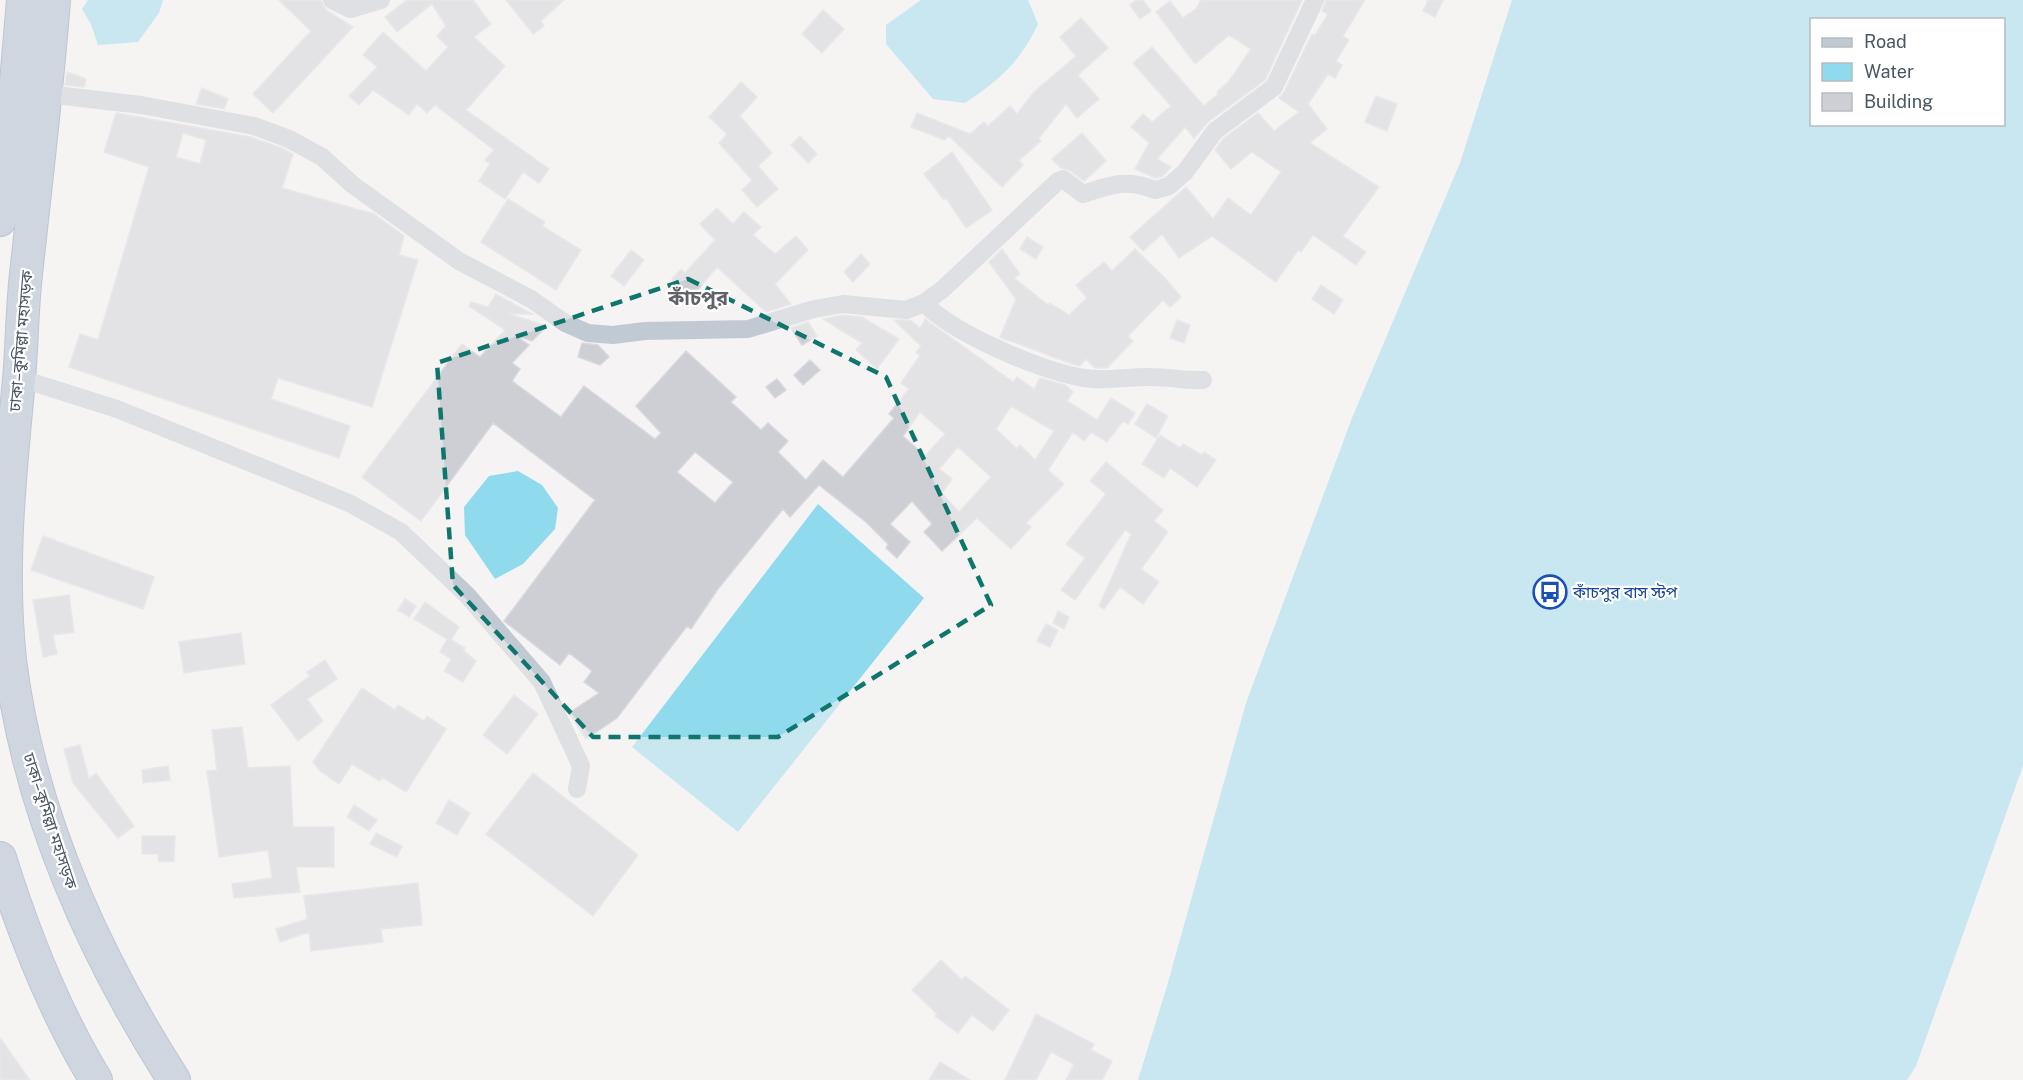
<svg xmlns="http://www.w3.org/2000/svg" width="2023" height="1080" font-family="'Public Sans','Noto Sans Bengali',sans-serif">
  <style>
    .water { fill: #90daee; fill-rule: evenodd }
    .building { fill: #cdcfd5; stroke: #d7d9de; stroke-width: 1.5; fill-rule: evenodd }
    .lines { fill: none; stroke-linecap: round; stroke-linejoin: round }
    .trunk-casing { stroke: #7690ad; stroke-width: 34 }
    .minor { stroke: #c1cad2; stroke-width: 18 }
    .trunk { stroke: #9fb4c9; stroke-width: 32 }
    .marked { fill: none; stroke: #0f766e; stroke-width: 4.5; stroke-dasharray: 12 8; stroke-linejoin: round }
    .labels { text-anchor: middle; dominant-baseline: central; stroke-width: 4.5; stroke-linejoin: round; paint-order: stroke }
    .street-label { font-size: 16px; fill: #4a5661; stroke: #fff }
    .transit-label { font-size: 16px; fill: #164399; stroke: #fff; text-anchor: start }
    .quarter-label { font-size: 20px; font-weight: bold; fill: #5f6368; stroke: #fff }
  </style>
  <rect width="100%" height="100%" fill="#f5f3f3"/>
  <path class="water" d="M88,0H163L159,13L138,42L98,45L91,24L82,9Z
    M921,0H1028L1038,24C1020,62 1000,80 965,103L933,99L886,44V25Z
    M1512,0H2023V766L1916,1066L1907,1080H1138L1167,986L1246,703L1352,418L1460,163ZM1812,20H2004V124H1812Z
    M518,471L542,485L558,508L555,529L523,564L495,579L465,535L464,507L489,476Z
    M818,504L924,598L738,832L632,747Z"/>
  <path class="building" d="M279,0H321L326,10L353,27L273,113L253,94L311,31Z
    M407,0H473L491,24L474,37L505,66L466,110L549,169L539,183L523,172L505,199L479,181L490,164L485,160L494,150L435,105L427,113L417,104L409,115L373,90L359,105L349,96L377,67L363,55L383,32L426,71L448,47L437,36L446,26L432,4L397,32L385,17Z
    M506,0H564L541,21L544,26L533,34Z
    M1137,0H1143L1151,11L1140,19L1130,5Z
    M1201,0H1302L1265,80L1208,122L1194,138L1185,127L1157,159L1171,167L1163,176L1155,178L1135,169L1149,143L1131,127L1143,114L1152,122L1171,106L1133,63L1152,47L1204,106L1218,94L1217,92L1229,81L1251,49L1229,35L1195,64L1156,12L1170,1L1183,18L1196,9Z
    M1326,0H1365L1343,36L1349,40L1336,61L1342,65L1335,78L1328,74L1308,104L1327,129L1310,143L1379,187L1343,236L1366,252L1356,265L1313,235L1301,252L1298,250L1276,282L1212,236L1179,258L1162,234L1143,251L1130,237L1186,187L1213,219L1228,198L1251,215L1281,172L1252,152L1231,169L1215,150L1223,139L1258,113L1274,131L1299,112L1279,98L1284,92L1312,34L1315,35L1328,14L1322,11Z
    M1428,0H1443L1435,17L1423,11Z
    M823,10L844,29L822,53L802,34Z
    M1081,18L1108,48L1078,75L1099,99L1077,118L1066,104L1039,138L1041,141L1019,160L1023,165L1002,187L949,136L944,140L911,127L917,113L970,134L984,122L988,126L1010,106L1017,114L1034,92L1076,56L1060,37Z
    M67,72L86,79L84,87L65,85Z
    M741,82L757,97L740,116L772,153L758,166L778,189L757,207L742,190L752,180L719,143L727,134L709,117Z
    M202,88L228,99L224,109L196,104Z
    M1376,96L1397,104L1387,131L1365,122Z
    M116,113L251,137L284,149L293,154L282,188L374,214L404,236L399,255L418,260L372,407L278,378L271,399L350,426L339,458L69,367L80,334L98,340L149,167L104,152ZM183,133L206,140L200,164L176,157Z
    M1082,133L1106,161L1084,181L1069,170L1061,168L1052,159Z
    M800,136L817,154L808,163L791,145Z
    M952,152L992,210L966,228L946,198L944,200L924,174Z
    M508,199L545,222L542,226L581,250L556,290L481,242Z
    M717,208L733,224L744,212L761,227L753,235L775,254L796,236L808,250L775,284L791,304L766,312L717,267L692,297L672,279L681,269L685,273L715,240L700,224Z
    M1027,237L1043,247L1036,259L1020,249Z
    M1002,249L1020,274L1014,278L1048,305L1050,303L1069,315L1087,298L1076,285L1104,262L1112,271L1135,249L1165,278L1181,297L1170,307L1163,300L1128,336L1133,341L1107,368H1095L1086,359L1080,366L1069,363L1000,337L1016,299L989,262Z
    M631,250L644,260L624,286L611,276Z
    M861,254L870,264L853,282L844,272Z
    M1321,285L1343,300L1334,314L1312,299Z
    M496,294L532,314H509L547,326L532,341L515,335L529,345L512,363L520,369L512,381L561,417L584,386L655,439L661,433L636,406L686,351L736,397L731,402L761,430L768,423L788,441L778,452L806,480L823,460L843,477L894,418L889,414L909,389L901,383L920,355L916,353L921,346L894,320H910L920,328L925,319L1013,382L1017,377L1034,389L1040,378L1065,385L1073,392L1067,401L1097,420L1111,398L1135,413L1128,424L1123,421L1107,442L1091,432L1084,441L1073,432L1048,470L1064,484L1026,523L1031,527L1011,549L977,518L942,551L924,532L932,524L912,501L890,524L910,542L897,558L886,548L888,544L866,522L819,485L790,517L783,509L718,589L691,629L687,626L617,718L586,739L569,713L599,693L584,682L592,671L569,653L560,665L504,621L595,500L493,423L421,521L362,477L462,344L480,357L505,330L469,306L471,302L488,307ZM1011,406L1054,431L1035,460L1020,445L1017,449L996,429ZM920,412L945,434L925,456L903,436ZM958,447L991,477L959,512L942,493L952,479L939,469ZM695,452L733,482L715,503L677,472Z
    M843,315L862,317L899,339L877,369L856,350L862,343L823,319Z
    M1177,320L1190,325L1184,343L1170,338Z
    M808,322L817,336L802,345L791,328Z
    M582,343L598,345L609,357L600,365L578,357Z
    M810,360L820,370L803,385L794,375Z
    M777,379L786,390L775,398L766,387Z
    M1147,404L1168,416L1156,438L1135,424Z
    M1160,435L1180,448L1183,444L1202,455L1204,452L1216,460L1197,487L1170,468L1164,478L1142,464Z
    M1106,462L1163,510L1154,521L1168,532L1141,569L1159,582L1143,604L1120,587L1104,609L1099,606L1131,534L1125,530L1075,600L1061,590L1085,558L1066,544L1106,494L1090,481Z
    M43,536L154,577L143,609L31,570Z
    M69,595L74,632L53,635L57,654L43,657L33,600Z
    M405,599L416,606L409,617L398,610Z
    M425,602L459,627L451,640L465,648L463,650L476,661L463,682L444,671L451,659L440,652L447,639L414,619Z
    M1058,611L1069,617L1064,629L1053,623Z
    M1046,624L1058,630L1050,647L1037,641Z
    M241,633L245,664L184,673L179,642Z
    M325,660L337,679L307,699L323,721L298,741L271,705L310,676L307,672Z
    M362,688L395,710L398,705L424,721L427,716L446,729L406,792L382,777L380,781L352,764L339,784L320,771L313,762Z
    M514,695L538,714L507,754L483,735Z
    M242,727L248,768L290,766L293,827H334V867H296L300,892L234,898L232,884L272,878L268,850L219,857L207,771L217,770L212,730Z
    M80,745L89,779L96,773L134,826L118,838L73,783L64,749Z
    M168,766L170,780L143,783L142,770Z
    M533,773L638,855L593,916L486,834Z
    M449,800L470,813L457,835L436,823Z
    M354,805L377,820L369,831L347,817Z
    M376,833L402,846L397,857L370,844Z
    M142,836H175L174,861L159,862L158,854H142Z
    M418,883L422,925L381,929L383,942L311,951L309,932L280,942L276,929L307,919L304,896Z
    M941,960L962,980L965,976L1009,1010L993,1031L972,1015L958,1033L935,1016L937,1014L912,990Z
    M1036,1014L1094,1044L1091,1050L1112,1061L1102,1080H1066L1074,1064L1051,1052L1036,1080H1005Z
    M0,1038L30,1080H0Z
    M940,1062L970,1080H929Z"/>
  <g class="lines">
    <g class="trunk-casing">
      <path id="trunk" d="M54,0C47,92 36,182 26,274C22,309 22,345 19,380C10,474 0,566 10,660C29,812 92,952 174,1080
        M0,220L10,152L23,0
        M0,858C24,935 54,1011 96,1080"/>
    </g>
    <path class="minor" d="M332,0L350,9L381,0
      M47,94L141,105L254,126L289,139L322,157L353,185L459,261L531,299L565,323L588,333L613,335L645,331L748,329L814,309L843,304L906,310L924,303L943,289L1058,181L1063,179L1083,194C1110,185 1127,178 1155,190L1169,186L1185,172L1215,131L1274,87L1315,0
      M924,303C954,334 1041,371 1084,378C1108,382 1129,376 1152,377C1170,377 1185,381 1203,380
      M19,378L117,409L283,476L349,503L401,532L467,595L542,682L581,766L577,789"/>
    <use href="#trunk" class="trunk"/>
  </g>
  <path d="M0 0H2023V1080H0ZM688,279L886,377L991,605L778,737H593L453,585L437,363Z" fill="#f5f3f3" fill-opacity=".55" fill-rule="evenodd"/>
  <path class="marked" d="M688,279L886,377L991,605L778,737H593L453,585L437,363Z"/>
  <defs>
    <g id="bus-ring" transform="scale(1.725)"><circle r="9.5" fill="#fff" stroke="#1a4fb4" stroke-width="1.5"/><path d="M-5-6H5V4H4V6H2V4H-2V6H-4V4H-5ZM-3.5-4V0h7V-4ZM-3.5 1.2v1.5H-2V1.2ZM2 1.2v1.5H3.5V1.2Z" fill="#1a4fb4"/></g>
  </defs>
  <g fill-rule="evenodd">
    <use href="#bus-ring" x="1550" y="592"/>
  </g>
  <g class="labels">
    <g class="street-label">
      <text transform="translate(21 341) rotate(-85)">ঢাকা–কুমিল্লা মহাসড়ক</text>
      <text transform="translate(50 821) rotate(72)">ঢাকা–কুমিল্লা মহাসড়ক</text>
    </g>
    <g class="transit-label">
      <text x="1573" y="592">কাঁচপুর বাস স্টপ</text>
    </g>
    <g class="quarter-label">
      <text x="698" y="298">কাঁচপুর</text>
    </g>
  </g>
  <rect x="1810" y="18" width="195" height="108" fill="#ffffff" stroke="#b7bbc0" stroke-width="1.5"/>
  <rect x="1822" y="38" width="30" height="9" fill="#c1cad2" stroke="#b7bbc0" stroke-width="1.5"/>
  <text x="1864" y="48" font-size="18" fill="#4a5661">Road</text>
  <rect x="1822" y="63" width="30" height="18" fill="#90daee" stroke="#b7bbc0" stroke-width="1.5"/>
  <text x="1864" y="78" font-size="18" fill="#4a5661">Water</text>
  <rect x="1822" y="93" width="30" height="18" fill="#cdcfd5" stroke="#b7bbc0" stroke-width="1.5"/>
  <text x="1864" y="108" font-size="18" fill="#4a5661">Building</text>
</svg>
